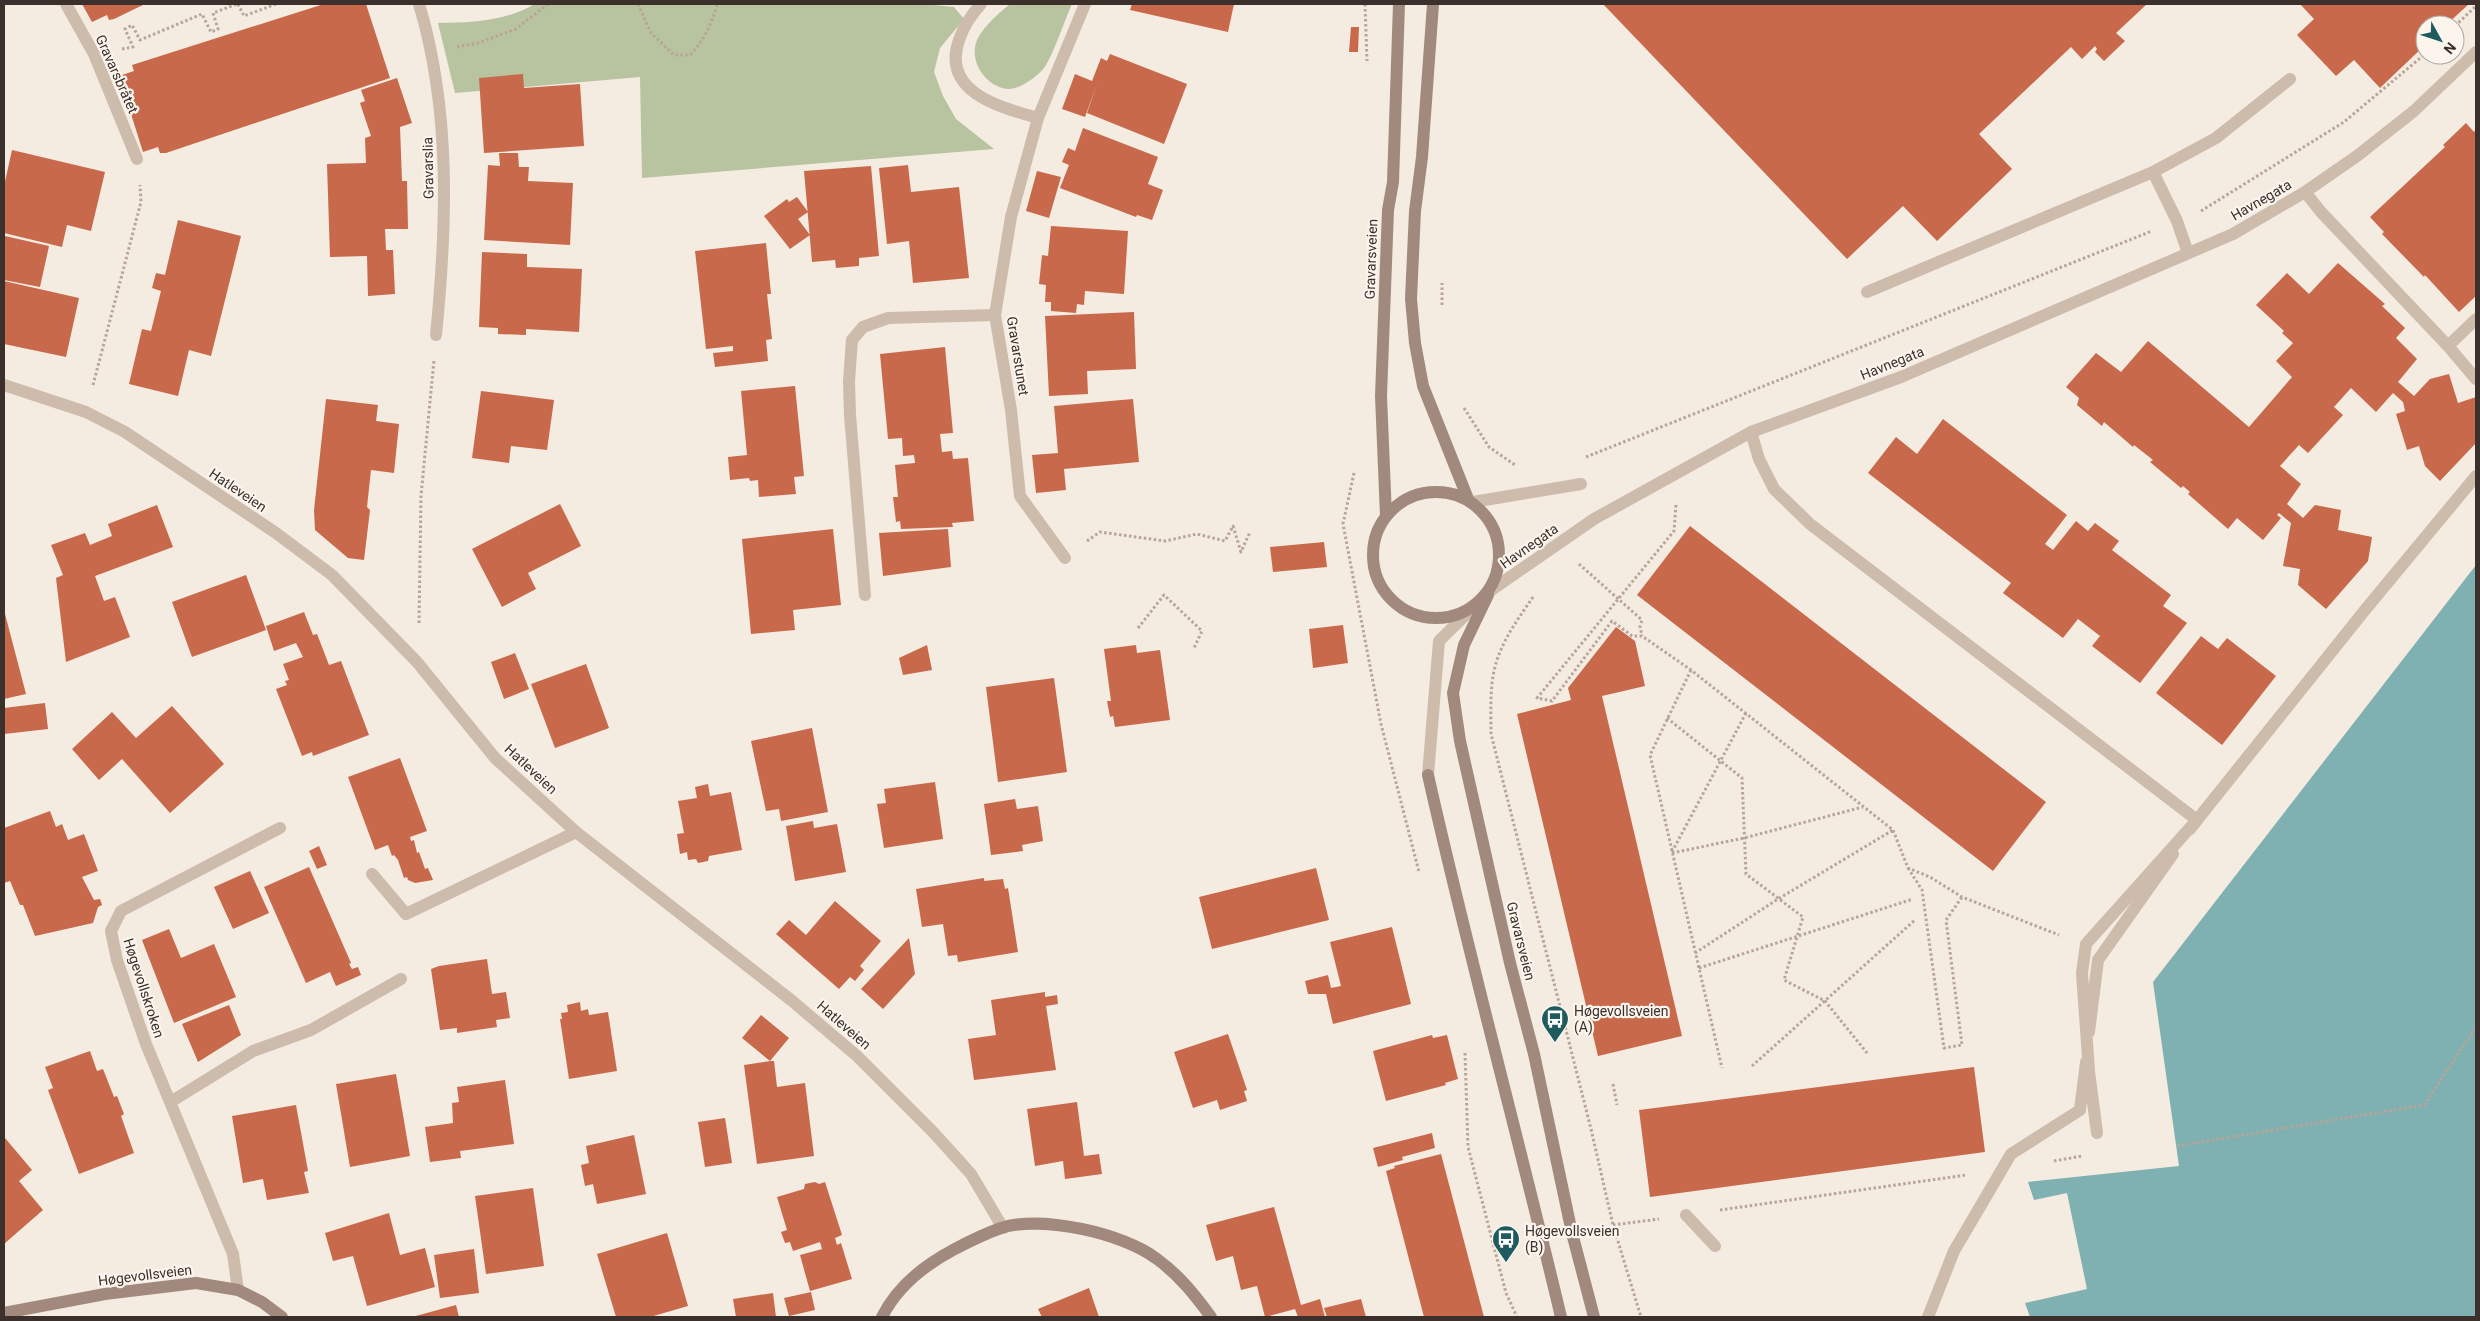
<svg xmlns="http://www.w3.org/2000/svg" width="2480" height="1321" font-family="Roboto,sans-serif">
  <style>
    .green { fill: #b8c4a0 }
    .water { fill: #7fb0b2 }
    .building { fill: #c8694b }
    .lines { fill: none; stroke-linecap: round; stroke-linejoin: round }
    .path { stroke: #b9a596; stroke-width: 3; stroke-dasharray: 2.5 2.5; stroke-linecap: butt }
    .lane { stroke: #cdbbac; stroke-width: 12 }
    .street { stroke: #cdbbac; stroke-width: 12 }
    .secondary { stroke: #a18a7d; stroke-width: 12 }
    .labels { text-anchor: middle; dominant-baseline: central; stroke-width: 4.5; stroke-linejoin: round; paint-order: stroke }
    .street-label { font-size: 14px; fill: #3b302b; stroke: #fbf5ee }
    .poi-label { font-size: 14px; fill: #3b302b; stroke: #fbf5ee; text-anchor: start }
  </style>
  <rect width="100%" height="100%" fill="#f4ebe1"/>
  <path class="green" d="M535,4H923L954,7L964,19L940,48L934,72L943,96L956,119L994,149L642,178L640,77L455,93L438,23C471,23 506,21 535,4Z
    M1010,4H1072C1065,19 1053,56 1044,68C1038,76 1019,90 1008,89C985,87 967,59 978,38C985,25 999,13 1010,4Z"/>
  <path class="water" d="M2476,565V1317H2030L2025,1303L2087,1289L2067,1193L2034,1200L2028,1182L2179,1166L2153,982Z"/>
  <path class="building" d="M82,4H145L114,19L109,20L107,15L92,22Z
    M324,4H366L390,78L166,153H160L158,147L143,152L119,76L134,71L132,65Z
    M1132,4H1234L1228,32L1130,10Z
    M1603,4H2147L2116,33L2125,41L2104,61L2095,52L2097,49L2095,46L2082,59L2071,47L1979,134L2012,169L1937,241L1903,206L1847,259Z
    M2300,4H2469L2446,25H2425V45L2380,88L2354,60L2336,76L2297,35L2314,19Z
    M1351,27H1359L1358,52H1349Z
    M1110,54L1187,84L1164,144L1087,113L1097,84L1085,117L1062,109L1075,74L1092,81L1101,58L1107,61Z
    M523,74L524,88L580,84L584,146L484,153L479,78Z
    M397,78L412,123L400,127L402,181H407L408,229H385L386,250H393L395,294L368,296L367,256L330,257L327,164L366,163L365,138L371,136L360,103L365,101L361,90Z
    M2466,123L2474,132L2476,129V296L2459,312L2425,275L2424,277L2382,234L2384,232L2370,217L2445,147L2443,145Z
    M1083,128L1158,157L1148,184L1163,190L1152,220L1137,215L1136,217L1060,188L1069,165L1062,162L1068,148L1075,151Z
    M12,150L105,172L91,231L67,225L62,247L4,233V186Z
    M499,153H518L519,167H529L528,181L573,183L570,245L484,240L488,165L500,166Z
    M908,165L911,192L959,187L969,278L913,283L909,241L887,244L879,168Z
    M871,166L879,256L859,258V266L836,268L835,260L812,262L804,171Z
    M1037,171L1061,177L1049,218L1026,211Z
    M797,197L808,212L798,219L810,235L790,249L764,216L787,199L789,202Z
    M178,220L241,236L211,356L189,350L178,396L129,384L142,329L151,331L161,291L152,288L156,273L165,275Z
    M1051,226L1128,231L1124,294L1085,291L1084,305L1077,304L1076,313L1051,311V302H1045L1046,285L1039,284L1042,255L1048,256Z
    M5,236L49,246L40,287L4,280Z
    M766,243L771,294H767L772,339L766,340L768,361L715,367L713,353L733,351V346L706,349L695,251Z
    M482,252L527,254V267L582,269L579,332L526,329V335L498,334V328L479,327Z
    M2338,263L2385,304L2382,306L2405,328L2396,338L2417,359L2398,382L2414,396L2430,379L2449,374L2458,403L2476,397V443L2440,481L2425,466L2419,446L2407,450L2396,414L2405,411L2403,402L2393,393L2376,412L2351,388L2334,407L2343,415L2308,453L2299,445L2280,466L2301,484L2287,504L2303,518L2315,505L2341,510L2338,530L2372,537L2368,561L2326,609L2298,585L2300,569L2283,566L2291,523L2279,513L2277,515L2281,518L2263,540L2237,518L2228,529L2188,494L2190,492L2183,486L2181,488L2150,462L2153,460L2134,445L2133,447L2104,422L2102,426L2077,405L2079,398L2066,387L2096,353L2121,372L2148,341L2249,427L2292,377L2276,361L2293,343L2282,333L2284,331L2256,305L2287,273L2309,294Z
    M4,281L79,298L66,357L4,344Z
    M1134,312L1136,369L1087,371L1088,394L1049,396L1045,316Z
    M945,347L953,433L940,434L942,452L952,451L953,459L968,458L974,521L952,523L953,527L901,529L900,521L896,522L893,497H898L895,465L915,463L914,455L903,456L902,438L888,439L880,354Z
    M795,386L804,476L794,477L796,494L759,497L758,480L750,481L749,478L730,480L728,457L747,455L741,391Z
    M481,391L554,400L547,450L511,446L509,463L472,458Z
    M326,399L378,405L376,421L399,424L394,473L371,470L367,507L370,510L364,560L348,558L315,530L314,510Z
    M1133,399L1139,462L1064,469L1066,490L1036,493L1032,455L1058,453L1054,406Z
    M1943,419L2067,515L2045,544L2053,550L2076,521L2088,531L2095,523L2119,541L2112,550L2171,595L2163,606L2187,623L2140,683L2092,646L2100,636L2078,619L2063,638L2003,593L2011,583L1868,473L1896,437L1917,454Z
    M560,504L581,546L528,573L536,589L502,607L472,549Z
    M157,505L173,547L95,576L104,601L115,597L130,637L66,662L56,578L63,575L51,545L85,533L90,545L112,536L108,524Z
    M1690,526L2046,802L1993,871L1637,595Z
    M833,529L841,605L793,610L795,630L751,634L742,539Z
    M948,529L951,567L883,576L879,533Z
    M1324,542L1327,567L1273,572L1270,547Z
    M246,575L266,630L192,657L172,602Z
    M4,610L26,694L4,699Z
    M304,612L313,635L317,634L329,665L341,661L369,735L313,756L312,752L302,756L276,689L287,685L285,681L289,680L283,664L303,657L296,643L274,651L266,626Z
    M1343,625L1348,663L1313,668L1309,629Z
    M1616,627L1635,641L1645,686L1602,696L1682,1036L1598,1056L1517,714L1571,700L1568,688Z
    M2201,636L2218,649L2227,638L2276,676L2222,745L2156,693Z
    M927,645L932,670L903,675L899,658Z
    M1136,645L1137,653L1160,650L1170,720L1115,727L1113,716L1110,717L1107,701H1111L1104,649Z
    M515,653L529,689L504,699L491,662Z
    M586,664L609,728L555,748L531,684Z
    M1054,678L1067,772L998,782L986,687Z
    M45,703L48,729L4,734V708Z
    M172,706L224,764L170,813L122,759L99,780L72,749L112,712L136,738Z
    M812,728L828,812L781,821L779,809L766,811L751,741Z
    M400,758L427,831L410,837L411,841L414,840L417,853L419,852L425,869L428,868L433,880L415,883L408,880L407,877L404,878L398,860L394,855L392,856L388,845L375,850L348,777Z
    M935,782L943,839L884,848L877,804L886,803L884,789Z
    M708,784L710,796L731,792L742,850L709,856L708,861L698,863L696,859L688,860L687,852L680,854L677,834L684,833L678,801L697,798L695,787Z
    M1015,799L1017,809L1038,806L1043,841L1022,845L1023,851L991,855L984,804Z
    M50,811L56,827L62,824L68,840L84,834L98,871L82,877L94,900L100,899L102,905L98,907L93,923L35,936L23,905H20L10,881L4,883V828Z
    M813,821L814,828L837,824L846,872L795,881L786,826Z
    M319,846L327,865L317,869L309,851Z
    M309,867L351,963L349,964L352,969L358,967L361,975L336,986L330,972L306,983L264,887Z
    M1316,868L1329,920L1212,949L1199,897Z
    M250,871L269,913L233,929L214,887Z
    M984,878V881L1003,879L1005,889L1008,888L1018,952L958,962L957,955L948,956L943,924L922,927L916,889Z
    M835,901L881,941L860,966L864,970L855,981L850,977L839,989L776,934L789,920L806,935Z
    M1392,927L1411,1004L1333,1024L1326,994H1308L1305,981L1328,975L1331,988L1341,986L1330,942Z
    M169,929L181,958L214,944L236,997L174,1023L142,940Z
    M909,938L915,974L883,1009L861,989Z
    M487,959L492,994L506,992L510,1018L496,1020L497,1027L457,1033V1028L440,1030L431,969L439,966Z
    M1045,992V997L1057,995L1058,1004L1046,1006L1056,1070L974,1080L968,1039L996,1035L991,1000Z
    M580,1002L581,1011L588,1009L589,1015L608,1012L617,1071L569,1079L560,1019H562L561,1013L568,1012L567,1005Z
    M229,1005L241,1035L198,1062L182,1024Z
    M761,1015L789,1038L770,1061L742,1038Z
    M1228,1034L1247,1090L1244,1091L1247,1101L1220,1110L1217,1100L1193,1108L1174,1052Z
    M1432,1035L1433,1038L1447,1035L1458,1079L1445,1083L1446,1085L1386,1101L1373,1051Z
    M90,1051L97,1071L103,1069L114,1097L117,1096L124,1114L121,1116L134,1153L79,1174L48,1090L53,1088L45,1067Z
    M771,1061H774L777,1087L805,1083L814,1156L757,1164L744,1065Z
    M1974,1067L1985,1152L1650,1197L1639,1110Z
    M396,1074L410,1156L350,1167L336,1084Z
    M505,1080L514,1144L460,1151L461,1158L430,1162L425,1127L453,1123L452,1103L459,1102L457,1087Z
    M1077,1102L1084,1156L1099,1154L1102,1174L1065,1179L1063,1161L1035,1166L1027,1109Z
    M296,1105L308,1171L304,1172L309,1193L267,1200L263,1179L243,1183L232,1116Z
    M725,1118L732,1163L705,1167L698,1122Z
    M1432,1133L1435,1148L1402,1157L1403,1160L1378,1167L1373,1148Z
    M634,1135L646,1194L597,1204L593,1184L585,1186L581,1165L589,1163L586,1146Z
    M5,1138L32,1170L19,1181L43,1210L4,1244Z
    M1441,1154L1484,1317H1424L1386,1171L1395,1168L1394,1166Z
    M815,1182L819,1184L825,1182L842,1235L835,1238L837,1245L841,1243L852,1279L810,1291L800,1255L822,1249L820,1242L793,1251L790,1242L785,1243L781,1232L787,1230L777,1197L804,1189L805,1184Z
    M533,1188L544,1266L486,1274L475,1196Z
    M1274,1207L1301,1305L1320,1299L1325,1317H1298L1295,1309L1265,1317L1257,1286L1241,1290L1233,1256L1216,1261L1206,1225Z
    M389,1213L400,1255L425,1248L435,1287L367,1306L353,1256L333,1261L325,1233Z
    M667,1233L688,1306L650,1317H616L597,1254Z
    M474,1249L479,1293L440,1298L434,1255Z
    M1089,1288L1099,1317H1042L1038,1309Z
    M811,1292L815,1310L789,1316L784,1298Z
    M773,1293L776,1317H736L733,1299Z
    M1361,1299L1366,1317H1327L1324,1308Z
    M456,1305L459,1317H412Z"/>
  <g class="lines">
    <path class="path" d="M238,4L244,16L276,4
      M638,4L651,33L674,55H690C704,40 712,24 717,4
      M1365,4L1367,61
      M2455,26L2476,6
      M457,47L478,43L516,29L548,4
      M122,49L133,47L125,29L132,25L140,40L202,14L211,32L218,29L213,13L237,4
      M2201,211L2344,122L2425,54
      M1442,305V283
      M93,385L141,202L140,185
      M1464,408L1489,447L1515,465
      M1586,457L2152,231
      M1354,473L1343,524L1381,724L1419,872
      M1676,505L1674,531L1537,698L1552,701L1612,621L1632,636H1642L1691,670L1893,830L1908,868L1930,877L1962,897L2059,935
      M1087,541L1100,532L1165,541L1197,534L1225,541L1233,526L1241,552L1250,532
      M1579,564L1642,620L1640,626L1642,636
      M1533,597C1520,616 1506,635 1498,657C1489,681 1491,709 1491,734L1591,1129L1613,1225L1641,1317
      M419,623L421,496L434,360
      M1138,628L1164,595L1202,631L1194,648
      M1691,670L1650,755L1722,1068
      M1667,718L1742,778L1746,874L1803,917L1784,980L1825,1001L1867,1053
      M1672,852L1746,713
      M1672,853L1744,838L1863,807
      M1908,868L1922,890L1944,1048L1962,1045L1946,920L1962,897
      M1695,953L1778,899L1893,830
      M1699,968L1913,899
      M1465,1053L1468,1147L1506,1293L1517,1317
      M1752,1066L1915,920
      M1613,1084L1617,1105
      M2177,1146L2424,1105L2476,1027
      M2054,1161L2082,1156
      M1720,1210L1966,1175
      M1613,1225L1659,1219"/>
    <path class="lane" d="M2153,172L2177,221L2188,253
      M1867,292L2153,172L2216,138L2290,79
      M1751,432L1759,459L1774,489L1810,524L2197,820L2190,829
      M865,595L850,415L849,381L852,340L863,327L888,318L995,315
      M372,874L406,914L576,832
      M2089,1032L2098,960L2173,854
      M1686,1215L1715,1246
      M1928,1317L1954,1251L2011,1154L2080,1110L2086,1062"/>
    <path class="street" d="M66,4L94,54L137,159
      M419,4C451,110 447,225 436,335
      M981,4C971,15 964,25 959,40C941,92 999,107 1038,118
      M2305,192L2321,212L2448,346L2476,379
      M2448,346L2476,319
      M4,385L86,412L125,432L276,533L332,575L417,662L495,758L576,832L791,1000L857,1056L934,1133L971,1174L1003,1228
      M1473,502L1581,484
      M1065,558L1020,496L1011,410L995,315L1011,217L1038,118L1085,4
      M1428,775L1439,641L1490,591L1594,519L1751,432L1901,377L2233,234L2305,192L2357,156L2414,111L2476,52
      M172,1101L253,1051L311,1030L401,979
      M2097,1133L2089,1071L2082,973L2086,944L2197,820L2365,610L2476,476
      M238,1290L233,1254L146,1044L117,960L111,931L121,911L280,828"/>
    <path class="secondary" d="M1433,4L1422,157L1415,211L1411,299L1415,343L1423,386L1468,499
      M1373 555a63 63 0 1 1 126 0a63 63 0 1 1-126 0Z
      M1386,516L1381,396L1388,210L1393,182L1399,4
      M1488,595L1464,645L1453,693L1460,741L1510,963L1534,1054L1572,1233L1594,1317
      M1428,775C1469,957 1518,1136 1561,1317
      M4,1313L105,1294L196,1283L238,1290L262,1302L282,1317
      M882,1317C897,1287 923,1266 953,1250C968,1242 984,1234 1001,1228C1042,1215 1123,1233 1157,1259C1179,1275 1195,1295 1211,1317"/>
  </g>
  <defs>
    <g id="bus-pin" transform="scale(1.4375)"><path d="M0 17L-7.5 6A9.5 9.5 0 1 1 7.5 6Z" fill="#1f5a5e" stroke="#fbf5ee"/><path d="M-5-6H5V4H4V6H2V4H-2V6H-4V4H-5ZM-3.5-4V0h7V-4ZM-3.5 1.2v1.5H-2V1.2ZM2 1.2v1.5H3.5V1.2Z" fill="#fff"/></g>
  </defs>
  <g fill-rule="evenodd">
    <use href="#bus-pin" x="1555" y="1019"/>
    <use href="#bus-pin" x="1506" y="1239"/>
  </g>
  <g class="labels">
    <g class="street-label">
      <text transform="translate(117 74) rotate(66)">Gravarsbråtet</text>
      <text transform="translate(428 168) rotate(-91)">Gravarslia</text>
      <text transform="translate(2261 200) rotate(-30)">Havnegata</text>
      <text transform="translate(1371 259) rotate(-88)">Gravarsveien</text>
      <text transform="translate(1018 356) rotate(81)">Gravarstunet</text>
      <text transform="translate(1892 363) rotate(-22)">Havnegata</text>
      <text transform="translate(238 490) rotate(34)">Hatleveien</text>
      <text transform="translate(1529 546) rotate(-35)">Havnegata</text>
      <text transform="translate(531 769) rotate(43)">Hatleveien</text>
      <text transform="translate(1521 941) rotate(76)">Gravarsveien</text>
      <text transform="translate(144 988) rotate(72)">Høgevollskroken</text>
      <text transform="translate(844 1025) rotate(41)">Hatleveien</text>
      <text transform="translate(145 1275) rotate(-7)">Høgevollsveien</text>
    </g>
    <g class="poi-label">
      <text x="1574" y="1011">Høgevollsveien<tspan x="1574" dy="16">(A)</tspan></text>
      <text x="1525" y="1231">Høgevollsveien<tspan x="1525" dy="16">(B)</tspan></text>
    </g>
  </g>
  <rect width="2480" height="1321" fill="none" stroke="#3b302b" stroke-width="10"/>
  <g transform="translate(2440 40) rotate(130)"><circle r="24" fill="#fbf5ee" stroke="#aea6a0"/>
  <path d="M0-4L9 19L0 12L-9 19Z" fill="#1f5a5e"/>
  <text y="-8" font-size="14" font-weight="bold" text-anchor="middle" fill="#3b302b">N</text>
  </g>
</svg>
